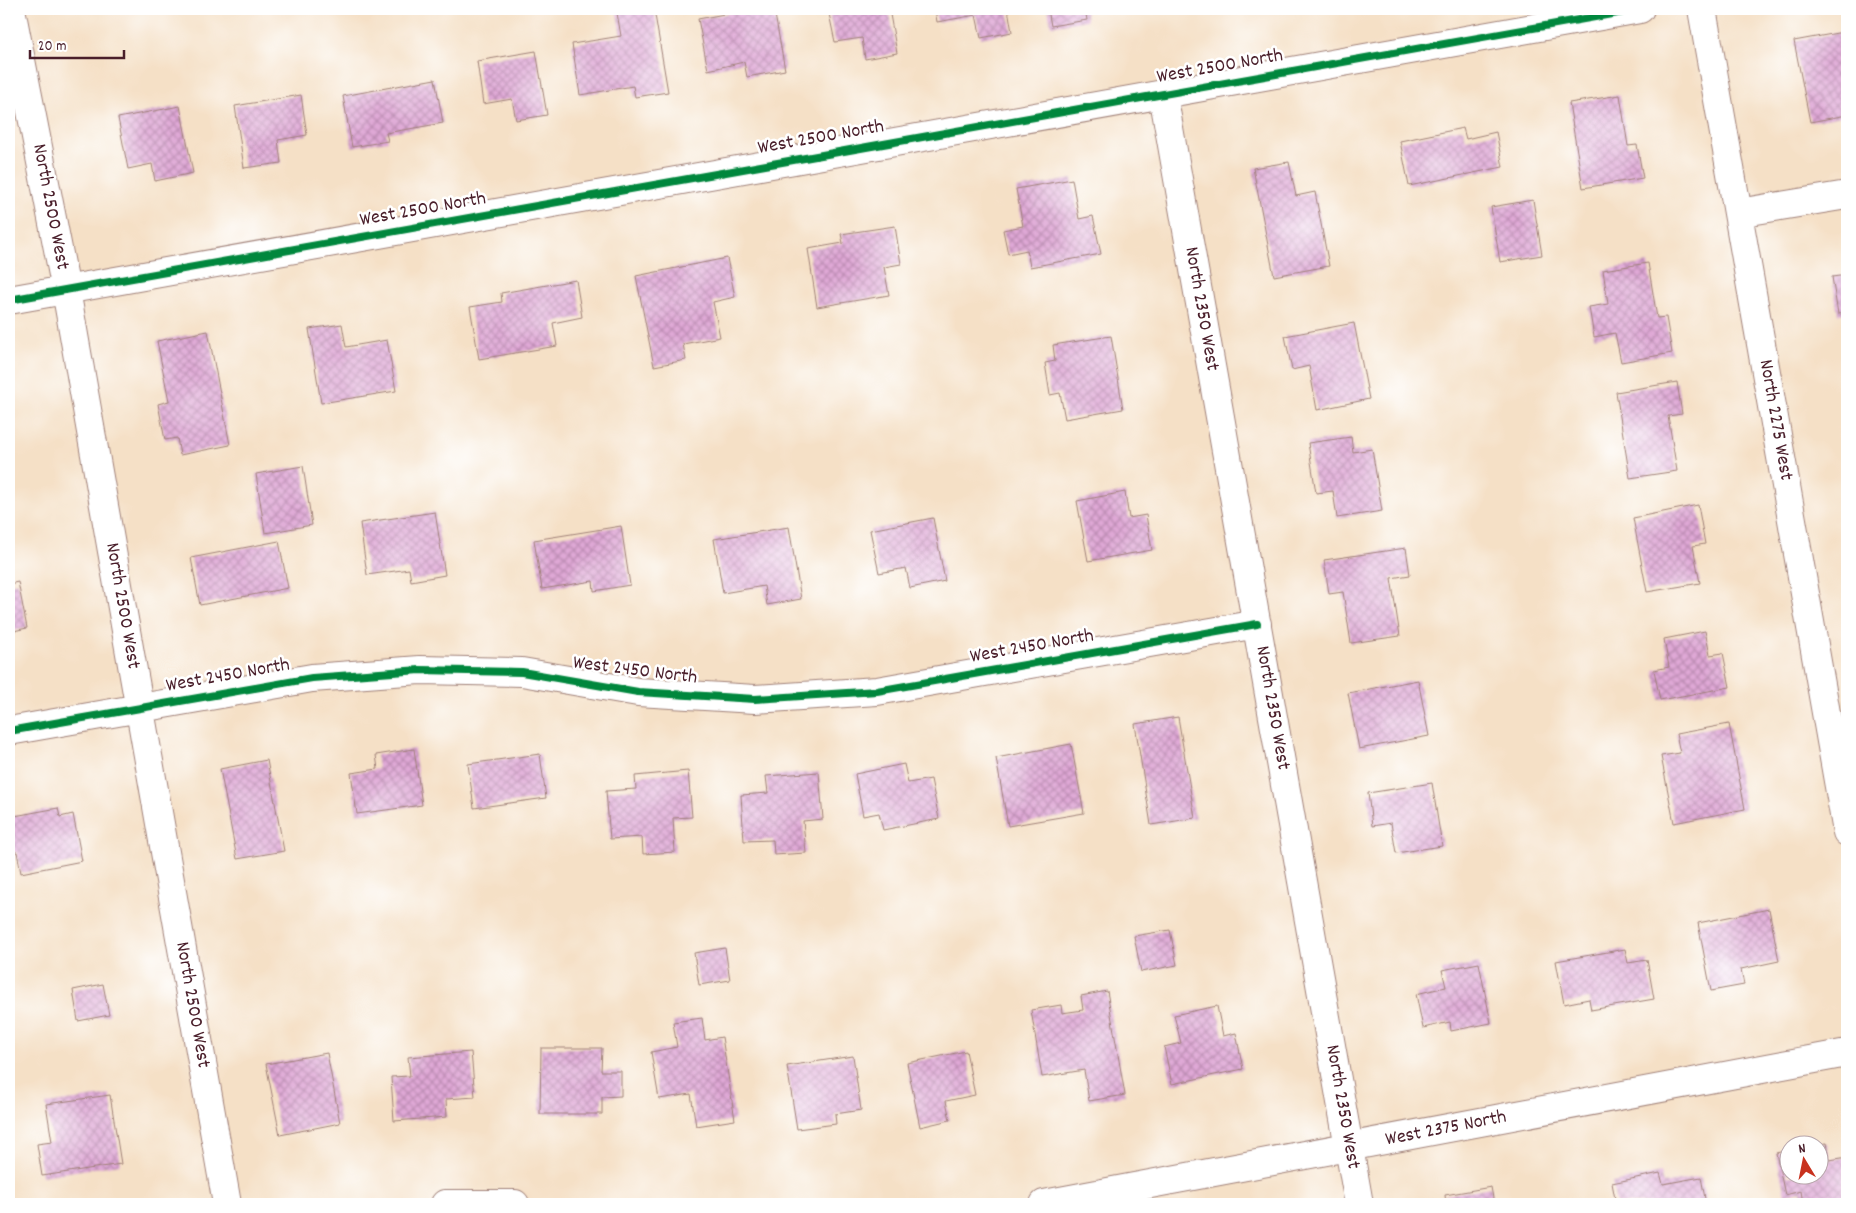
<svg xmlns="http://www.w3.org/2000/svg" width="1856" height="1213" font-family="Dekko,sans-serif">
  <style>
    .building { fill: url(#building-cross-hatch) }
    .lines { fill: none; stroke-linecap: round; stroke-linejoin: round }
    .street-casing { stroke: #a08078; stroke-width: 30 }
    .street { stroke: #fff; stroke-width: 28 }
    .cycleway-casing { stroke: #fff; stroke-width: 11 }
    .cycleway { stroke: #00873e; stroke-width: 8 }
    .labels { text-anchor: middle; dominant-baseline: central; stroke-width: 5; stroke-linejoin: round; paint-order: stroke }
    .street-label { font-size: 20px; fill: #4a1f2b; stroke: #fff }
  </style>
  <defs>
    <pattern id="building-cross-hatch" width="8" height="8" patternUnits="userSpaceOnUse" patternTransform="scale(1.25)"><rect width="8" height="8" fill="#dfa8d6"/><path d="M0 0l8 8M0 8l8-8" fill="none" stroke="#b788ae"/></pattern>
  </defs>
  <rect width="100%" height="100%" fill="#fff"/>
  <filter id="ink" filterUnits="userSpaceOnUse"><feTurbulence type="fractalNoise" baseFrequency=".02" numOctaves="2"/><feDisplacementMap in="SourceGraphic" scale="10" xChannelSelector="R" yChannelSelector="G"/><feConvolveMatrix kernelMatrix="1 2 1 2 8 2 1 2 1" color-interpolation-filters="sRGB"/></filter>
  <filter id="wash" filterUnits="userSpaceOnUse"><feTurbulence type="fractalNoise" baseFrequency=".0096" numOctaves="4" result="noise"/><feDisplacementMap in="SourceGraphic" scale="20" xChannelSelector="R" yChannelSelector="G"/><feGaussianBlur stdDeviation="1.12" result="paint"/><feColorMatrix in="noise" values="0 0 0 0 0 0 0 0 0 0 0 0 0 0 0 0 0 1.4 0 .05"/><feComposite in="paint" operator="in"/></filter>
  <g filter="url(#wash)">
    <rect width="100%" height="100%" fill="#f5e0c6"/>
    <g id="blocks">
      <path class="building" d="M640,9H654L668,92L635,97L633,86L580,95L572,44L621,36L617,13Z
        M751,9H774L785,70L747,77L744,62L708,70L698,19Z
        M828,9H889L897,53L865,59L862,38L835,42Z
        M935,9H1008L1012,32L981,38L976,15L937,22Z
        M1048,9H1085L1087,20L1051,26Z
        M1843,32L1847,53V115L1810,122L1794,41Z
        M536,51L547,115L516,120L512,99L483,104L477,61Z
        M435,79L443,123L386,133L388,141L352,147L343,96Z
        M301,95L307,135L278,140L281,163L244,168L235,106Z
        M1620,95L1628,146L1637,145L1643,178L1583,188L1569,103Z
        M180,106L193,173L155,181L152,164L128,169L118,118Z
        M1463,128L1466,139L1496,132L1503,167L1409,186L1400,141Z
        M1289,162L1296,196L1315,192L1329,266L1274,276L1253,168Z
        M1072,179L1079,219L1093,216L1101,254L1030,267L1027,250L1008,254L1003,230L1023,226L1016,189Z
        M1533,200L1542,255L1500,262L1491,207Z
        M895,226L901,264L884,267L889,295L817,307L808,249L843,243L841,234Z
        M727,258L735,297L713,302L720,337L683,344L686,360L654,366L636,276Z
        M1648,263L1657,318L1666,317L1672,353L1621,362L1615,333L1594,337L1589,307L1608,304L1603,270Z
        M1847,275V313L1838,314L1832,277Z
        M576,280L582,317L553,323L557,346L479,359L470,307L502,302L501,293Z
        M1354,323L1369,399L1317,410L1309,366L1292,370L1285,336Z
        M342,324L346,347L387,340L396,391L321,403L309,329Z
        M208,331L230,445L180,455L177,438L165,440L158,404L169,401L157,341Z
        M1111,336L1123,409L1065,419L1060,393L1050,395L1045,363L1055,361L1053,345Z
        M1677,382L1682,414L1668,416L1677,471L1630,478L1616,392Z
        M1351,437L1353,452L1372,449L1382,511L1337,518L1333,491L1316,493L1308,443Z
        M303,466L312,525L265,533L256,474Z
        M1125,492L1129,518L1146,515L1152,550L1088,561L1077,501Z
        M1698,505L1705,544L1693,546L1700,583L1647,592L1633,518Z
        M435,512L445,575L411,581L409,569L367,575L360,523Z
        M933,518L945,581L910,588L906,568L879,573L870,530Z
        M621,526L630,585L594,591L593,581L542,589L534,540Z
        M789,527L801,599L767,605L764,586L723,593L714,539Z
        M279,541L288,588L200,605L191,558Z
        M1406,548L1410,575L1391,578L1400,636L1351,643L1343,592L1329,594L1324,560Z
        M18,582L27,628L9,632V584Z
        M1705,631L1710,655L1723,653L1730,687L1660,700L1654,670L1669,667L1664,639Z
        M1418,680L1429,736L1359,749L1348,693Z
        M1178,717L1195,818L1151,825L1135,724Z
        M1729,724L1745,809L1674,823L1661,756L1680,753L1676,734Z
        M1071,744L1084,813L1008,826L996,758Z
        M414,749L422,805L357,814L351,773L378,769L376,755Z
        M540,754L546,798L474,808L468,764Z
        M267,760L284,851L237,859L220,769Z
        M904,764L908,783L931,779L939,819L883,830L879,813L863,816L855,774Z
        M688,771L692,817L673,818L675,852L643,854L642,837L610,839L606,791L636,789L635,776Z
        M819,772L823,819L803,821L806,853L774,855L773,840L744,841L741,795L768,793L766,776Z
        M1432,783L1442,846L1396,853L1391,823L1372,826L1368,793Z
        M58,808L60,817L73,814L82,861L21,873L17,852L9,853V817Z
        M1769,909L1779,961L1741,969L1744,985L1711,991L1698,923Z
        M1170,930L1177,965L1141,972L1134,936Z
        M725,948L730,980L699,985L694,953Z
        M1625,949L1628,963L1647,960L1654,999L1591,1010L1589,999L1564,1004L1556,961Z
        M1479,963L1491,1023L1451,1031L1450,1022L1423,1028L1416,994L1446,987L1442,970Z
        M103,984L109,1015L78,1021L73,990Z
        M1107,991L1125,1095L1089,1101L1084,1070L1042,1077L1031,1010L1061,1005L1062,1013L1083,1010L1081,996Z
        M1217,1006L1223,1036L1236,1033L1243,1069L1172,1084L1164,1047L1181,1043L1174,1015Z
        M702,1018L705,1040L722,1037L735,1120L696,1126L691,1094L659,1099L651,1052L677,1047L673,1022Z
        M541,1048H602L601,1071H621V1096L602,1097V1114H540Z
        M966,1051L975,1095L946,1101L950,1120L920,1127L907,1063Z
        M471,1052L475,1097L446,1099L447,1117L394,1121L391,1077L410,1076L408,1057Z
        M327,1053L340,1123L280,1135L266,1064Z
        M853,1056L861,1110L835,1114L836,1124L797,1129L787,1066Z
        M110,1095L121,1164L42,1176L37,1144L52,1142L46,1104Z
        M1827,1143L1830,1160L1847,1157V1204H1803L1801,1191L1785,1195L1776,1153L1788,1150V1176H1818V1144Z
        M1660,1173L1663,1184L1701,1177L1706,1204H1616L1612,1183Z
        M1491,1187L1494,1204H1446L1445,1195Z"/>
    </g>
  </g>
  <g filter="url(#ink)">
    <use href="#blocks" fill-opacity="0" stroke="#a08078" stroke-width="1"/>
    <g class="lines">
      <g class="street-casing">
        <path id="street" d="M11,9L66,290L227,1204
          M1702,9L1847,832
          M1163,94L1359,1204
          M1738,213L1847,195
          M9,300L1640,9
          M9,731L312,678L420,670L522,672L638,692L755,699L877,691L1257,624
          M445,1204H515
          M1044,1204L1847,1053"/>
      </g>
      <use href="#street" class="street"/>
      <g class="cycleway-casing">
        <path id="cycleway" d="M9,300L1640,9
          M9,731L312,678L420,670L522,672L638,692L755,699L877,691L1257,624"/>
      </g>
      <use href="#cycleway" class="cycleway"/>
    </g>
  </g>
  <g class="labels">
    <g class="street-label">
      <text transform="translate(1220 67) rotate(-10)">West 2500 North</text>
      <text transform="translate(821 138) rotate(-10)">West 2500 North</text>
      <text transform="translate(50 207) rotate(79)">North 2500 West</text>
      <text transform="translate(423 210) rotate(-10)">West 2500 North</text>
      <text transform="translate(1201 309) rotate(80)">North 2350 West</text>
      <text transform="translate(1775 420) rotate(80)">North 2275 West</text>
      <text transform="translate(122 606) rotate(80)">North 2500 West</text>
      <text transform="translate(1032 647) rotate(-10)">West 2450 North</text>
      <text transform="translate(635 671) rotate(7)">West 2450 North</text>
      <text transform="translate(228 676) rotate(-10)">West 2450 North</text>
      <text transform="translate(1272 708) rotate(80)">North 2350 West</text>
      <text transform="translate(192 1005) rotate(80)">North 2500 West</text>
      <text transform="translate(1342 1107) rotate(80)">North 2350 West</text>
      <text transform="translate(1446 1129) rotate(-11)">West 2375 North</text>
    </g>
  </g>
  <rect width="1856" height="1213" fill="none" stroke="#fff" stroke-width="30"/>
  <g transform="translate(1804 1160) rotate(350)"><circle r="24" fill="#ffffff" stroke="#b7a5aa"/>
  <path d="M0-4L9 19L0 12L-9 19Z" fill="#c8321e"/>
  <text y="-8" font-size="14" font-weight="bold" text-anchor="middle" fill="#4a1f2b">N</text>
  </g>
  <path d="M30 50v8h94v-8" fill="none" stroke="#4a1f2b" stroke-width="2.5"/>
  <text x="38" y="50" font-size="15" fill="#4a1f2b" stroke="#ffffff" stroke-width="4" paint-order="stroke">20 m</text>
</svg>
